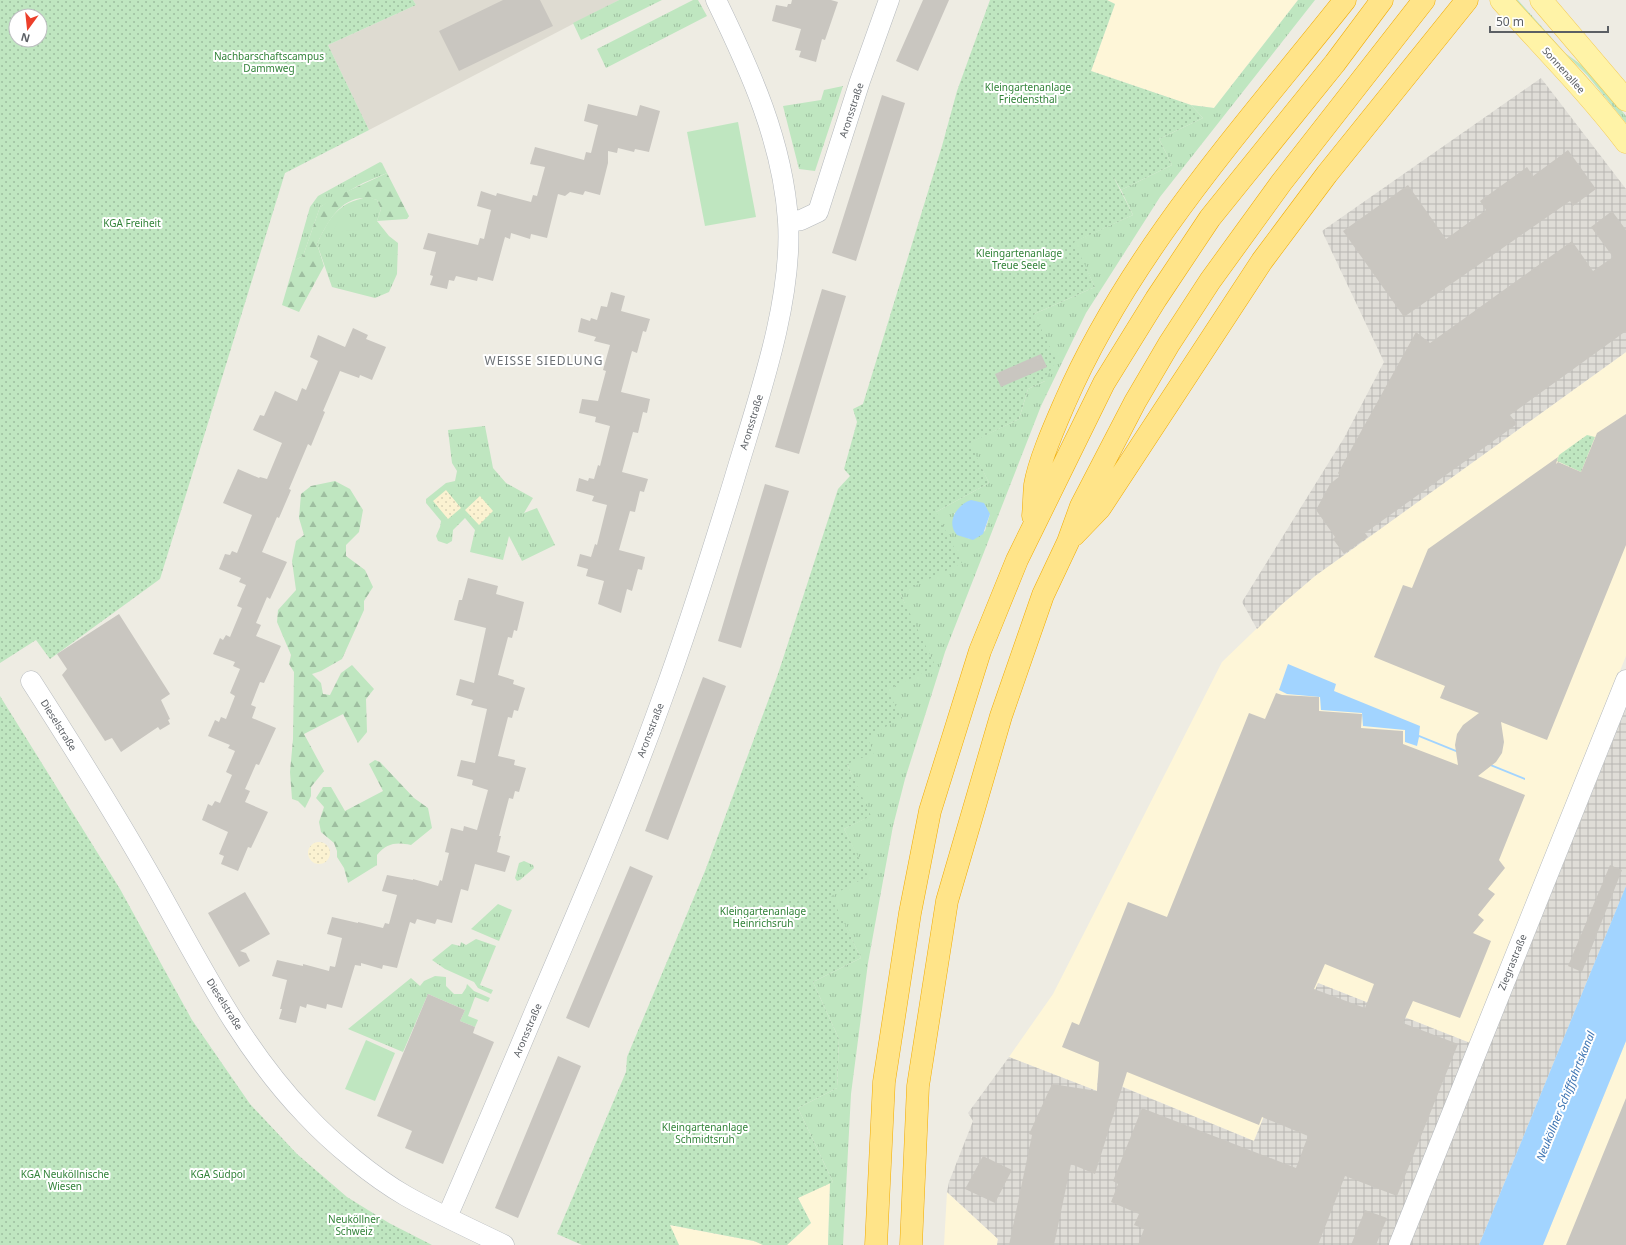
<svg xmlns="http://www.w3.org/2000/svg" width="1626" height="1245" font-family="'Noto Sans',sans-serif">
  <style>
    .commercial { fill: #fef6d8 }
    .industrial { fill: url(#industrial-grid) }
    .education { fill: #dedbd1 }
    .grass { fill: url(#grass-tufts); fill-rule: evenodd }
    .forest { fill: url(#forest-firs) }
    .sand { fill: url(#sand-dots) }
    .garden { fill: url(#garden-dots); fill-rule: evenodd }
    .pitch { fill: #bfe6c0 }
    .water { fill: #a2d4ff }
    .building { fill: #c9c6c0; fill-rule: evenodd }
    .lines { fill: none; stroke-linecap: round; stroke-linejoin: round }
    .minor-casing { stroke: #b5b9bd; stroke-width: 21 }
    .major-casing { stroke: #f4cb56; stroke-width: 23 }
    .highway-casing { stroke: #f1ab00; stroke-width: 23 }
    .minor { stroke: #fff; stroke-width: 20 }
    .major { stroke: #fff3a7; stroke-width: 22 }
    .highway { stroke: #ffe489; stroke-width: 22 }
    .labels { text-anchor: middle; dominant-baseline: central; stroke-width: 4; stroke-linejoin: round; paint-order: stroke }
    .park-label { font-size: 10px; fill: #328339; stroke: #fff }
    .street-label { font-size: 10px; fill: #5b5f64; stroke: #fff }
    .water-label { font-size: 11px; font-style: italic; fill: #3d74b3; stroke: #fff }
    .quarter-label { font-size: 12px; letter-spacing: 1px; fill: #6c7176; stroke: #fff }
  </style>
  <defs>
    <pattern id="industrial-grid" width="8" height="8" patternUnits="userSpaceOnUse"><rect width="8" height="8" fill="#dfddd7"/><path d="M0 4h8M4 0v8" fill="none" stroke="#b8b6b2"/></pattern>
    <pattern id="grass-tufts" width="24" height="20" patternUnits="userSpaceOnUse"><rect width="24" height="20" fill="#bfe6c0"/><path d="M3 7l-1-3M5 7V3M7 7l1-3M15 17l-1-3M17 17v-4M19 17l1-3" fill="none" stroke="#9ebea0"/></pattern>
    <pattern id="forest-firs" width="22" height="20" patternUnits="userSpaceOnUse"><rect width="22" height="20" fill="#bfe6c0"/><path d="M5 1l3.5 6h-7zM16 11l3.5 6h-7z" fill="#9ebea0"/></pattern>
    <pattern id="sand-dots" width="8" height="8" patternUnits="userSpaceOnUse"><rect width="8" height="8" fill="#fbf2d1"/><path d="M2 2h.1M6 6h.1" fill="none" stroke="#d9d2b6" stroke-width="1.8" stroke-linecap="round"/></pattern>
    <pattern id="garden-dots" width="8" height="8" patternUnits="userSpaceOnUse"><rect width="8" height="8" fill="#bfe6c0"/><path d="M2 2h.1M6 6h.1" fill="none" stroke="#9ebea0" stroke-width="1.8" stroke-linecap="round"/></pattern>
  </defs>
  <rect width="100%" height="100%" fill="#eeece3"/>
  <path class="commercial" d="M1107,0H1298L1214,108L1191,105L1091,71L1115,4Z
    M1626,352V656L1470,1043L1318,983L1254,1141L1099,1077L1097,1091L1009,1057L1053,994L1222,662L1281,605L1315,576Z
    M1626,1041V1245H1543Z
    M830,1183L828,1245H787L811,1223L798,1198Z
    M947,1192L998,1239L997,1245H944Z
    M669,1225L754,1241L763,1245H679Z"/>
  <path class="industrial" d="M1541,78L1626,189V352L1315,576L1281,605L1257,629L1242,602L1344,438L1384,362L1322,231Z
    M1626,708V886L1479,1245H997L998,1239L947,1192L949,1182L973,1121L968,1113L1009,1057L1097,1091L1098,1077L1254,1141L1318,983L1488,1050Z"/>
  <path class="education" d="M413,0H619L369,130L328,45L416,5Z"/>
  <path class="grass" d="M619,0H662L581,40L573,23Z
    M693,0H698L707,16L606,68L597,49Z
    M1298,0H1315L1160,197L1086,313L1041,406L945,652L905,779L893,826L868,963L851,1094L843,1245H828L830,1183L833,1182L798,1108L837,1088L839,1039L813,982L861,958L830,896L867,876L844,829L870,816L847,764L867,737L887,690L905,604L900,593L936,512L989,483L969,443L1019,419L1028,389L1045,381L1034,314L1095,287L1073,242L1133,215L1121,190L1172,165L1159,139L1203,118L1191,105L1214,108ZM954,513L990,514L985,531L969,539Z
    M1511,0H1518L1565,53L1590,71L1626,116V123L1587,75Z
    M843,86L815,171L799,169L783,106L821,100L824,90Z
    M380,162L382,163L387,173L363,183L320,207L303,256L295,260L310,207L318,196Z
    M368,197L377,200L381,209L377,221L389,236L398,243L397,274L389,292L375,298L332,287L317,244C330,217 337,203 368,197Z
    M485,426L493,468L506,483L533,498L524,513L537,508L555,545L522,561L509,536L503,560L470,552L475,530L465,518L453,530L452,541L447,544L438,541L436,536L440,527L441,521L426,503V499L446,483L455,481L457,471L452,463L448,430Z
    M524,861L533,865L534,868L520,880L517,881L515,878L519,863Z
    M498,904L512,910L499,941L471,929Z
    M476,939L496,946L480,985L493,990L491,994L478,988L474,982L445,969L432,960L452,944L460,946L461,942L466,945Z
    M435,976L446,977V986L454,994H462L466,988L467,984L474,991L490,998L488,1002L475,997L468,1016L478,1020L475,1027L460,1021L465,1010L428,994L403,1052L348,1029L411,978L420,986L424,981Z"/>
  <path class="forest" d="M387,173L409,216L407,219L377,221L381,209L377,200C344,190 329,219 317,244L324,266L299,312L282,305L295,260L303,256L320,207L335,197Z
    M335,481L350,489L363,510L359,532L346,545V556L365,570L373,587L364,601V610L342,659L321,671L312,674L321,683L323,694L330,695L341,673L352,665L374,689L366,699L367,732L358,743L343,714L304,734L324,771L311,787V796L305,808L298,801L292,799L290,772L293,739L294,672L289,664L291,655L277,622L278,610L296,590L292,561L296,541L304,535L299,518L301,494L311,486Z
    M375,760L380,762L414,798L428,808L432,828L411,845C396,842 387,843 377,855V865L348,883L344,868L337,857V851L334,843L321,832L319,822L324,807L316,798L323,787H331L345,811L383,791L369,764Z"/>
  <path class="sand" d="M446,490L461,508L448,519L433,501Z
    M480,496L493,511L479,525L465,510Z
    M308 853a11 11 0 1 1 22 0a11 11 0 1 1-22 0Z"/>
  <path class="garden" d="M0,0H413L416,5L328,45L369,130L285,173L160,579L50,659L36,640L0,663ZM16,16H40V40H16Z
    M990,0H1107L1115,4L1091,71L1191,105L1203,118L1159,139L1172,165L1121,190L1112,174L1133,215L1074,242L1095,287L1034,314L1056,360L1045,381L1028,389L1019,419L970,443L989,483L936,512L962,563L900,593L934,663L932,668L887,690L902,718L867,737L874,753L847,764L871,816L844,829L868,876L831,896L861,958L813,982L839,1039L837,1088L798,1108L833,1182L798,1198L811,1223L787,1245H763L754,1241L670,1225L679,1245H582L557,1234L626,1072L627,1057L705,871L778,674L838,489L850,476L844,469L857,422L853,409L863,404L942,146L957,91Z
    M1587,435L1595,437L1581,472L1557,461L1559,455Z
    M0,696L120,889L192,1020L250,1104L297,1154L347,1197L389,1223L432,1245H0Z"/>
  <path class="pitch" d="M738,122L756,217L705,226L687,132Z
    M359,221V230L333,232L338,222Z
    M366,1040L395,1053L375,1101L345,1089Z"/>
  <path class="water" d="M971,500L984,503L990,514L983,534L973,540L957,535C945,522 958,504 971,500Z
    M1288,664L1336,684L1334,691L1420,726L1419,735L1525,778V780L1419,737L1417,746L1405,742V730L1363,726L1362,713L1321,710L1320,697L1287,694L1279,690Z
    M1626,886V1041L1543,1245H1479Z"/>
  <path class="building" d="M503,0H540L553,26L459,71L439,31Z
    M792,0H831L838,2L825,40L822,39L816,62L799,57L801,51L795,50L801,29L772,21L776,5L787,7L788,4H791Z
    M923,0H949L918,71L896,61Z
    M882,95L905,103L856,261L832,253Z
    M588,104L637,116L640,105L660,111L649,152L635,149L634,152L618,148L617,153L608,151V163L600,195L585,191L583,195L570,192L565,196L558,194L547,238L531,234L530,239L511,233L510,239L505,237L493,281L478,277L477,281L456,276L454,281L449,280L447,289L430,285L433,276L430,275L436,252L423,249L428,233L478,245L480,238L484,239L491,210L477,206L481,191L496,196L497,193L531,202L533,195L537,196L545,167L530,164L535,147L584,160L586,152L591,153L598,125L584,121Z
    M1568,150L1596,189L1573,206L1570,201L1404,317L1343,231L1408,185L1446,239L1486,210L1480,201L1527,167L1533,176Z
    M1612,211L1626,230V331L1510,415L1517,424L1365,533L1368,537L1344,554L1333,539L1335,537L1316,510L1330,484L1340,476L1338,473L1416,332L1430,343L1572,241L1593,271L1613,257L1591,227Z
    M822,289L846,296L799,454L775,447Z
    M611,292L625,296L621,311L650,319L646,332L643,331L637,353L632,351L621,392L650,399L647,413L643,412L638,433L633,432L622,472L648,479L644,492L640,491L635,512L630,511L619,550L645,557L642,570L638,569L632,591L627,589L621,613L598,604L604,581L586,576L588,569L577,566L580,554L591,557L595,544L597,545L607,505L592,501L594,496L576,491L579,478L588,481L589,478L594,479L598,465L600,466L610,426L595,422L596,417L579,413L582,399L598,401L606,371L603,370L610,345L594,341L596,337L578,332L581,318L590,321L591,318L597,320L601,306L607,307Z
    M353,328L368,335L366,339L386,347L372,380L360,375L359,378L340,371L323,411L325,412L311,446L308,444L289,489L291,490L279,518L277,517L262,552L287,562L270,599L267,597L256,623L261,625L256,636L281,646L264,683L260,682L251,705L256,707L252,718L276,728L259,765L256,764L245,789L250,791L245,802L268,812L251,848L248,847L238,871L221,864L224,856L219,854L228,832L202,820L208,804L212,806L215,801L220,803L232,775L226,772L235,751L228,748L230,745L208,736L215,720L219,722L221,717L226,719L235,696L230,693L240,669L233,666L235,662L213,654L220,638L223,640L226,635L230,637L242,608L237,606L246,585L239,582L241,578L219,569L225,554L230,555L232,551L237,553L252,515L223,503L238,469L259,478L260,477L267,479L282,443L253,430L260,415L264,416L275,391L297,401L302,388L306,390L318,361L310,357L318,335L345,347Z
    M1041,354L1047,367L1001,387L995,374Z
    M1626,414V545L1547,740L1501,722L1504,742L1502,753L1496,762L1478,776L1525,795L1499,860L1505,868L1488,889L1495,894L1478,915L1484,920L1473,933L1491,941L1460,1018L1413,1001L1403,1023L1458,1044L1397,1196L1345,1176L1318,1245H1138L1144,1229L1134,1225L1139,1214L1111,1202L1118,1184L1113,1181L1142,1108L1296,1168L1308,1136L1262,1117L1259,1125L1127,1072L1095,1174L1071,1164L1054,1245H1009L1032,1135L1029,1134L1052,1084L1097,1091L1099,1062L1062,1047L1072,1022L1079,1025L1128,902L1167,917L1249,713L1265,719L1276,693L1282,695L1319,697V711L1362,714L1361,728L1403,731V744L1458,765L1455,745L1457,734L1463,725L1479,713L1440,698L1445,686L1374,657L1403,585L1412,588L1428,549L1558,457L1556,464L1558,462L1581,472L1597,433ZM1325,964L1374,984L1365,1008L1314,989Z
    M765,484L789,491L741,648L718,641Z
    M468,578L498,586L496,594L524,602L517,631L514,630L512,638L508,637L498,675L514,680L513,684L525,688L518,711L514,710L512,718L508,717L498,756L515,760L514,765L526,768L519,792L515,791L513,799L509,798L499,836H501L497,852L510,856L505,872L475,864L468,891L461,889L452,923L437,919L435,924L417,919L415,924L410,922L397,968L383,965L382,969L361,963V966L355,965L342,1008L327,1004L326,1009L307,1004L306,1008L300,1006L296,1023L279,1019L282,1009H280L287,980L272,976L277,960L303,966V964L329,971L330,966L335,967L342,938L327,934L332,917L358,923V922L383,928L385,923L389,924L397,895L382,891L387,875L413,880V879L438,886L440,880L442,881L449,853L445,852L451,828L463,831L464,826L477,830L488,790L472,785L473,780L457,776L461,760L475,763L487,709L471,705L473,700L456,695L460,679L474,683L486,628L454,620L459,600H462Z
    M119,614L170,694L161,700L170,719L168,720L170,724L160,730L158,727L121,752L112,738L105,741L62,675L67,669L57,654Z
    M703,677L726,686L668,840L645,831Z
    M1610,865L1622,870L1582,972L1568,966Z
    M630,866L653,876L589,1028L566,1018Z
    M245,892L270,934L240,951L246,953L250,961L239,967L208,913Z
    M428,994L465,1010L460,1021L475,1027L473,1033L494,1042L443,1164L405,1148L412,1131L377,1116Z
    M558,1056L581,1066L518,1218L495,1208Z
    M1626,1098V1245H1566Z
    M983,1156L1012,1170L995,1203L965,1189Z
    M1365,1210L1387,1218L1376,1245H1351Z"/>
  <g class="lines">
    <g class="minor-casing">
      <path id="minor" d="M788,222L801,220L818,212L860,81L889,0
        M31,681C74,748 116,815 155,884C200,964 242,1049 306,1115C332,1143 373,1177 406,1196C438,1214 471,1229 504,1245
        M447,1217C479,1144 510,1070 541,997C583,899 625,802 661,702C688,629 711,555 734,480C757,402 793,303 788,221C783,142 750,70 716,0
        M1399,1245L1626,680"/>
    </g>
    <g class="major-casing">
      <path id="major" d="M1501,0C1543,47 1588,92 1626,142
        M1541,0L1626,100"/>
    </g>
    <g class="highway-casing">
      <path id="highway" d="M1033,516C1034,506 1034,495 1035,485C1039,461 1055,425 1065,402C1130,252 1245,126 1345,0
        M1074,535L1100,508L1262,261L1327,174L1467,0
        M876,1245L884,1082L910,913L930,811L980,651L1017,560L1104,383L1156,299L1210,218L1335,63L1382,0
        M911,1245L918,1086L947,901L1001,716L1043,595L1068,542L1081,506L1135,402L1169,344L1210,281L1281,183L1424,0"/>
    </g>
    <use href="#minor" class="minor"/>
    <use href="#major" class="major"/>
    <use href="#highway" class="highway"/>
  </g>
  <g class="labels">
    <g class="park-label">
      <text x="269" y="56">Nachbarschaftscampus<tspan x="269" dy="12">Dammweg</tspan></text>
      <text x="1028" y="87">Kleingartenanlage<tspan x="1028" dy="12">Friedensthal</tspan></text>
      <text x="132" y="223">KGA Freiheit</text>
      <text x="1019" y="253">Kleingartenanlage<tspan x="1019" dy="12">Treue Seele</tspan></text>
      <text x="763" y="911">Kleingartenanlage<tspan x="763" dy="12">Heinrichsruh</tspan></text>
      <text x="705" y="1127">Kleingartenanlage<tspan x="705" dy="12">Schmidtsruh</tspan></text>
      <text x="65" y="1174">KGA Neuköllnische<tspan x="65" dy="12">Wiesen</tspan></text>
      <text x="218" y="1174">KGA Südpol</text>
      <text x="354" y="1219">Neuköllner<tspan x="354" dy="12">Schweiz</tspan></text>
    </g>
    <g class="street-label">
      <text transform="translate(1564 70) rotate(48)">Sonnenallee</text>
      <text transform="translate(851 110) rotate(-72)">Aronsstraße</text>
      <text transform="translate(751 422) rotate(-73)">Aronsstraße</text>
      <text transform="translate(59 725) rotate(58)">Dieselstraße</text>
      <text transform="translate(650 730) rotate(-69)">Aronsstraße</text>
      <text transform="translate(1512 962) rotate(-68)">Ziegrastraße</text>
      <text transform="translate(225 1004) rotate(58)">Dieselstraße</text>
      <text transform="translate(527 1030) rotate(-67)">Aronsstraße</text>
    </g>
    <g class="water-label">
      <text transform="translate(1565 1096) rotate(-68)">Neuköllner Schifffahrtskanal</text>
    </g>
    <g class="quarter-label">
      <text x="544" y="360">WEISSE SIEDLUNG</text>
    </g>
  </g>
  <g transform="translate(28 28) rotate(195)"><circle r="19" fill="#ffffff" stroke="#bdbfc1"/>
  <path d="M0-3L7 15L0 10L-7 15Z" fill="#ec3f2b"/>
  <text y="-6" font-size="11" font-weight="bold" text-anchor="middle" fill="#5b5f64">N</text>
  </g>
  <path d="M1490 26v6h118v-6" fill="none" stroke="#5b5f64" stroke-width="2"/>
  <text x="1496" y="26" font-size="12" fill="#5b5f64" stroke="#ffffff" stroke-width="3" paint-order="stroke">50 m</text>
</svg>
